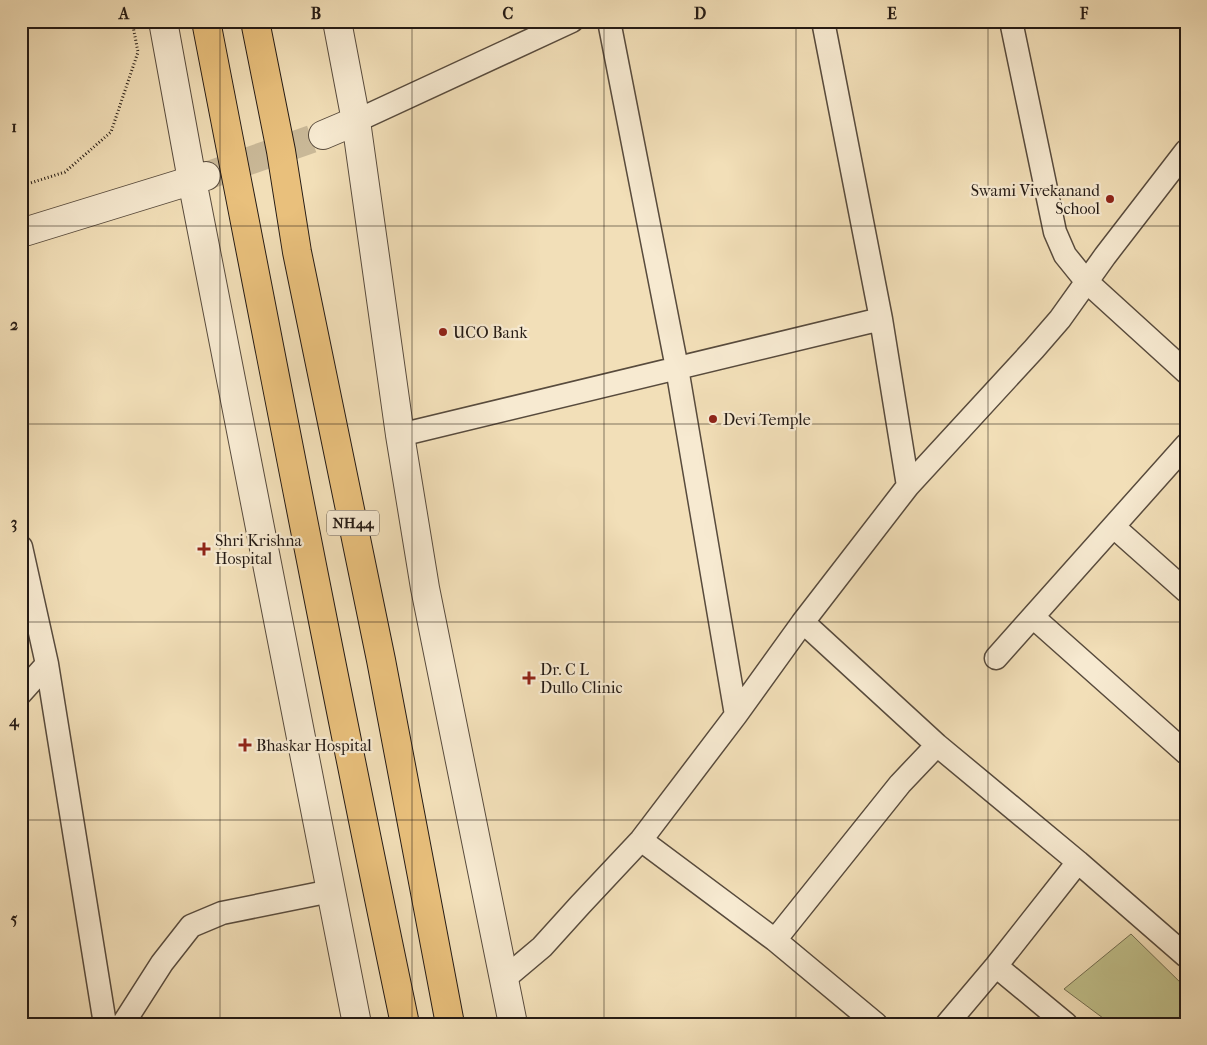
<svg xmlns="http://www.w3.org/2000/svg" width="1207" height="1045" font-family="'IM FELL French Canon',serif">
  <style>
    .green { fill: #c0c08b; stroke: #726d50 }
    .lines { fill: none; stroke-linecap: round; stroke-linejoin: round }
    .tertiary-tunnel { stroke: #c9b897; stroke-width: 28; stroke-dasharray: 28 14; stroke-linecap: butt }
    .minor-casing { stroke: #584b3d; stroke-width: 25 }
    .tertiary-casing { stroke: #584b3d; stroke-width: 30 }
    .trunk-casing { stroke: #241a14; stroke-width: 30 }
    .path { stroke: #241a14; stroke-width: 3; stroke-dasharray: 1 2.5; stroke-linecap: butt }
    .minor { stroke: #f7ead1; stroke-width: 22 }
    .tertiary { stroke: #f7ead1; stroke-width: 28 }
    .trunk { stroke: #e9c07c; stroke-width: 28 }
    .grid { fill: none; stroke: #241a14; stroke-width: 1; stroke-opacity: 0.55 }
    .poi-dot { fill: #8f2418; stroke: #f7ead1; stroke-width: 2 }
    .labels { text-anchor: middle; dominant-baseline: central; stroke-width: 4.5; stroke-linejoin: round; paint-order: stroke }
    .shield { fill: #f7ead1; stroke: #63584d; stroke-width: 1 }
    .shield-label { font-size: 15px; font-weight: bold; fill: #241a14 }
    .poi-label { font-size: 16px; fill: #241a14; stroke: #f7ead1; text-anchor: start }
    .neatline { fill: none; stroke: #241a14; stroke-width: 2 }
    .grid-label { font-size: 16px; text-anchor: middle; font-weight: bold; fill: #241a14 }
  </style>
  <rect width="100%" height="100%" fill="#f2dfb8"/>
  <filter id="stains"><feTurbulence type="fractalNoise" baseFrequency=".004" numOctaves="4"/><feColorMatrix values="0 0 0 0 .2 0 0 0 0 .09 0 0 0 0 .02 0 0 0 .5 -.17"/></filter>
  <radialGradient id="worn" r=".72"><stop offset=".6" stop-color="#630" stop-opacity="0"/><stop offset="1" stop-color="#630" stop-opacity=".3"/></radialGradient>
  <path class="green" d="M1131,934L1186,988V1014L1175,1024H1111L1064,989Z"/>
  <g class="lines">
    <path class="tertiary-tunnel" d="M206,176L323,135"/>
    <g class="minor-casing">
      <path id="minor" d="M609,21L677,368L736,715
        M823,21L881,319L908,486
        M1011,21L1055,232L1065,255L1086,281L1186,372
        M356,121L572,21
        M400,435L881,319
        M1114,527L1186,591
        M21,547L47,664L105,1024
        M1033,617L1186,753
        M803,622L937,745L1078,862L1186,956
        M996,658L1186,445
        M21,693L47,664
        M641,840L775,940L876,1024
        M775,940L900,784L937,745
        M996,966L1066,1024
        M504,979L542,947L580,905L641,840L736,715L803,622L908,486L1034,349L1060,319L1105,256L1186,151
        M123,1024L162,963L191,926L222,913L331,891
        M947,1024L996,966L1078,862"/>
    </g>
    <g class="tertiary-casing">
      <path id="tertiary" d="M163,21L192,180L357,1024
        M337,21L356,121L400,435L425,588L513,1024
        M323,135L356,121
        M21,233L206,176"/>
    </g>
    <g class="trunk-casing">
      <path id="trunk" d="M206,21C271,356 335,690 405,1024
        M255,21L281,151L297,252L381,660L450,1024"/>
    </g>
    <path class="path" d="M21,186L65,172L111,132L138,52L132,21"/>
    <use href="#minor" class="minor"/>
    <use href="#tertiary" class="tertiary"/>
    <use href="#trunk" class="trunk"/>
  </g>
  <path class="grid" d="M220,21V1024M412,21V1024M604,21V1024M796,21V1024M988,21V1024M21,226H1186M21,424H1186M21,622H1186M21,820H1186"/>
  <g class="poi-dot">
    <circle cx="1110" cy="199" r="5"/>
    <circle cx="443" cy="332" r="5"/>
    <circle cx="713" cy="419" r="5"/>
    <path d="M201.5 541.5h5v5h5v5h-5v5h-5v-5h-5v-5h5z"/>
    <path d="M526.5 670.5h5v5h5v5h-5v5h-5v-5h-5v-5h5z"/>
    <path d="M242.5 737.5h5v5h5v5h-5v5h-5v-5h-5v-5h5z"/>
  </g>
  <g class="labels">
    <rect class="shield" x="327" y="510.5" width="52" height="25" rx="4"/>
    <g class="shield-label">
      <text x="353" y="523">NH44</text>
    </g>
    <g class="poi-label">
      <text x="1100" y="190" text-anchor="end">Swami Vivekanand<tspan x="1100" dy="18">School</tspan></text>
      <text x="453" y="332">UCO Bank</text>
      <text x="723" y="419">Devi Temple</text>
      <text x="215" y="540">Shri Krishna<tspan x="215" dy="18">Hospital</tspan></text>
      <text x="540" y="669">Dr. C L<tspan x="540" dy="18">Dullo Clinic</tspan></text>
      <text x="256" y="745">Bhaskar Hospital</text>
    </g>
  </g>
  <rect width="1207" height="1045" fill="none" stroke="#f2dfb8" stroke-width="55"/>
  <rect x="28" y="28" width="1152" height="990" class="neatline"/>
  <g class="grid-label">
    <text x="124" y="19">A</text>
    <text x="316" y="19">B</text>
    <text x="508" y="19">C</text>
    <text x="700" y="19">D</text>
    <text x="892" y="19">E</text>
    <text x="1084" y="19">F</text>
    <text x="14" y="132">1</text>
    <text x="14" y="330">2</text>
    <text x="14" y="528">3</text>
    <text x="14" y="726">4</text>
    <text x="14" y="924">5</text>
  </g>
  <rect width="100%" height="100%" filter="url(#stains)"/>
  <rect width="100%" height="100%" fill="url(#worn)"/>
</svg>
